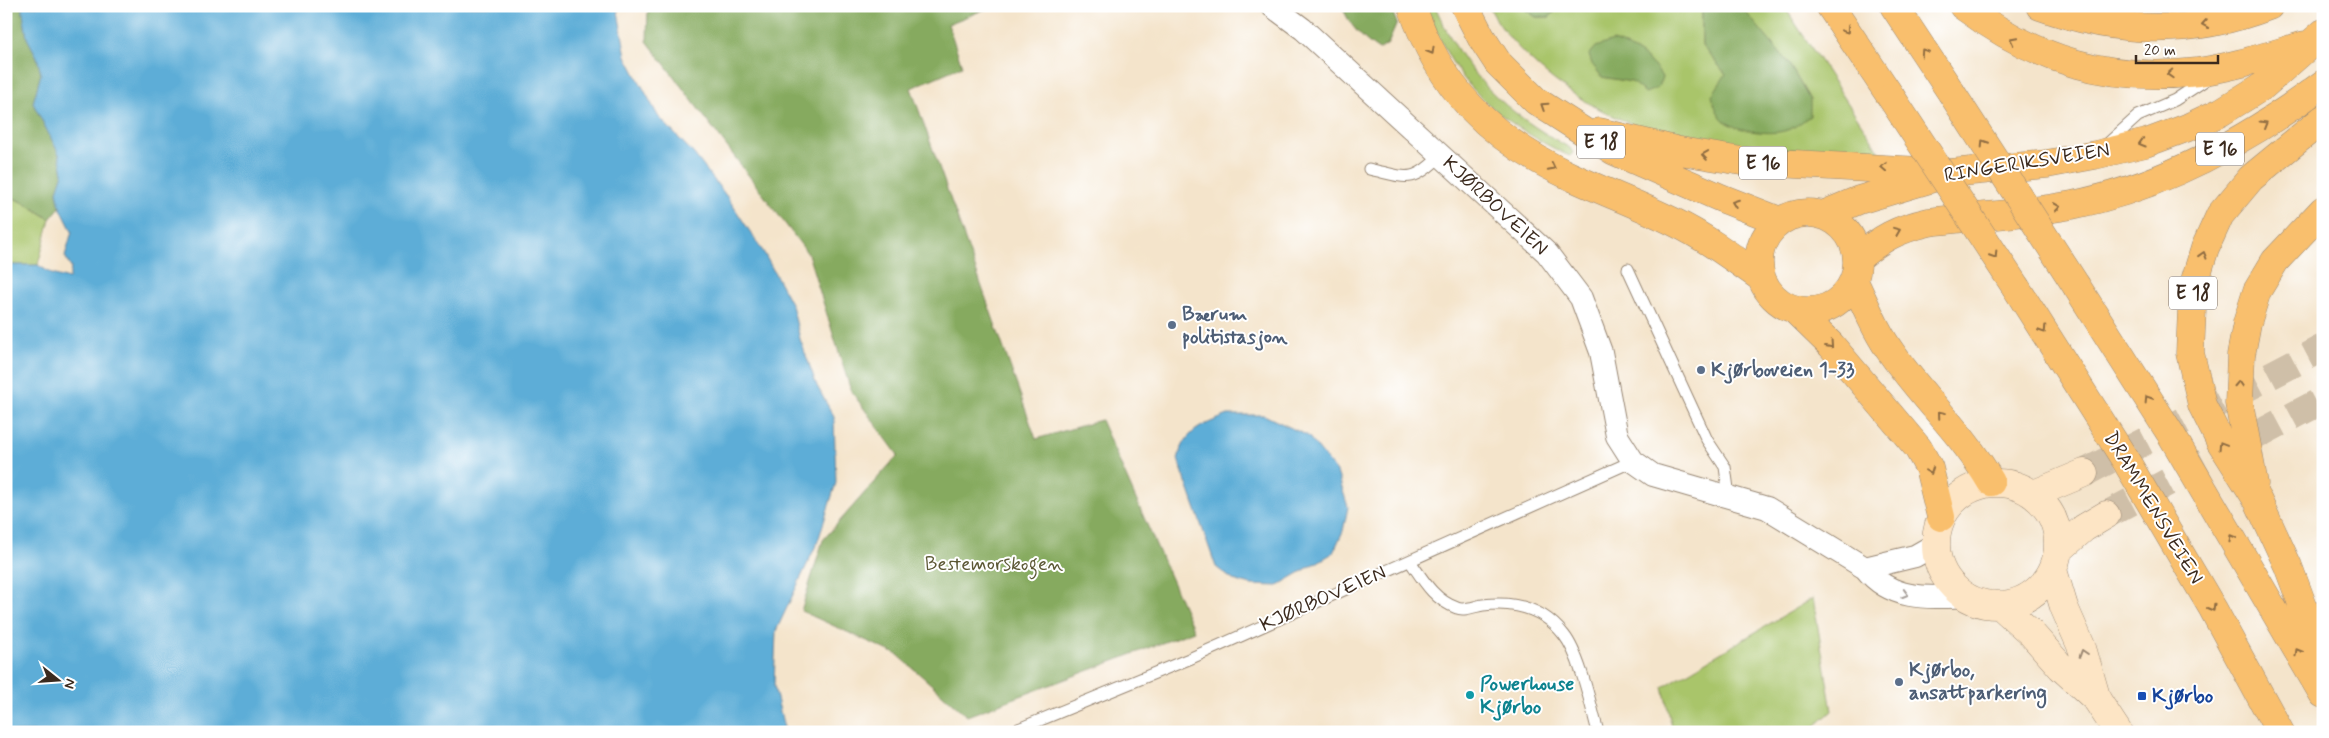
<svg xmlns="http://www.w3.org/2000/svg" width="2329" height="738" font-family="Mynerve,sans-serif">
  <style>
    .green { fill: #a9c56b; stroke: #727844; fill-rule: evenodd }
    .forest { fill: #86aa5f; stroke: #606a3e }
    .water { fill: #5dadd7; stroke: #4c6c7a }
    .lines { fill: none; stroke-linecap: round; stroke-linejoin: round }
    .secondary-tunnel { stroke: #cfbfa8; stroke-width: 28; stroke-dasharray: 28 14; stroke-linecap: butt }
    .lane-casing { stroke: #988774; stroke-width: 13 }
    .street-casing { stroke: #988774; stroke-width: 24 }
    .secondary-casing { stroke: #988774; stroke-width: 29 }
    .highway-casing { stroke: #988774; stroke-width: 29 }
    .lane { stroke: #fff; stroke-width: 11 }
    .street { stroke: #fff; stroke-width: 22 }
    .secondary { stroke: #fde5c5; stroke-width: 28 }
    .highway { stroke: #f9bf6d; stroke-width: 28 }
    .highway-bridge-casing { stroke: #988774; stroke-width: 29; stroke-linecap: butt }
    .highway-bridge { stroke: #f9bf6d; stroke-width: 28 }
    .oneway { stroke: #906d42 }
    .oneway2 { stroke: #a79f9a }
    .oneway3 { stroke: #9c8872 }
    .service-dot { fill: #5c6f8a; stroke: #fff; stroke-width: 2 }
    .culture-dot { fill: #0f9aa8; stroke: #fff; stroke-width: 2 }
    .transit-dot { fill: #1a4fb4; stroke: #fff; stroke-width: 2 }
    .labels { text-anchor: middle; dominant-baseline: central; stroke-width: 4; stroke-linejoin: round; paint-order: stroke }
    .shield { fill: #fff; stroke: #766a62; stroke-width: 1 }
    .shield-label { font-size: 19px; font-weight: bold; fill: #3b2a1e }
    .street-label { font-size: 20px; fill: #3b2a1e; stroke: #fff }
    .service-label { font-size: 20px; font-weight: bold; fill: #4e5e75; stroke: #fff; text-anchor: start }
    .park-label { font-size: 20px; fill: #5c5835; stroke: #fff }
    .culture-label { font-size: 20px; font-weight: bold; fill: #0d838f; stroke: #fff; text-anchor: start }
    .transit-label { font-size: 20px; font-weight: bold; fill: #164399; stroke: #fff; text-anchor: start }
  </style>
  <rect width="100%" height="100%" fill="#fff"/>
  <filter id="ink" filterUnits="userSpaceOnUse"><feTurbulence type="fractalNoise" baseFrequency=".02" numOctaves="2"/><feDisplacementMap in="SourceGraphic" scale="10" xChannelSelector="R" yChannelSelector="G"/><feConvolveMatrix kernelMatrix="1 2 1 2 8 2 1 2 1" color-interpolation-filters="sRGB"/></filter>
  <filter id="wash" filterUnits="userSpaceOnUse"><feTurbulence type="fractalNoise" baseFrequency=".0096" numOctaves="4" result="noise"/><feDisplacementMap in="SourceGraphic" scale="20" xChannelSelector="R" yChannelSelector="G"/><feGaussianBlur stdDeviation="1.12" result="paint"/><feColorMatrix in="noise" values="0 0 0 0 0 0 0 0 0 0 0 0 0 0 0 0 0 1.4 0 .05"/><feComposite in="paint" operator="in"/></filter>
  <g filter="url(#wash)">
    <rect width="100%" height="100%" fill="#f4e4cb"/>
    <path class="green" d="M1425,6H1435C1465,76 1505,112 1570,148L1573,153L1570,156L1565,154C1525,134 1486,109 1459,72C1445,53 1435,28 1425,6Z
      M1489,6H1526V10L1536,17H1550L1559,6H1704L1702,8V46L1726,74L1810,100L1789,64L1739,6H1784L1880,152C1818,152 1756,150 1695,139C1681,137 1667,136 1654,132C1609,117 1568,95 1533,62C1516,46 1499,28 1489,6ZM1602,77H1662L1645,93L1633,82Z
      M6,195L25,203L50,219L38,265H6Z
      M1813,598L1832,711L1808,732H1673L1663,687Z"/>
    <path class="forest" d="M6,6H22L27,38L37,57L41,74L33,103L59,154L63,173L57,191L60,207L50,219L25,203L6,195Z
      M648,6H993L948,24L962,66L911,88L1036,439L1101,420L1194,631L967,716L898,655L801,611L823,540L898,455L851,391L808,254L647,41Z
      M1342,6H1390L1397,23L1388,44L1379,50C1362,39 1349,25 1342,6Z
      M1526,6H1559L1550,17H1536L1526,10Z
      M1704,6H1739L1744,10L1789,64L1810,100V116C1804,120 1797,126 1790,129C1774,136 1745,132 1729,124C1719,119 1714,106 1712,95L1726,74L1702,46V8Z
      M1613,41C1634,48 1650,58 1662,77L1658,88L1645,93L1632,82L1602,77L1592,64L1589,55L1596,47Z"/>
    <path class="water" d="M22,6H617L626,56L658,116L694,154L728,198L764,253L792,305L800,339L817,386L834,417L836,483L818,541L776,631L774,686L785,732H6V265H38L52,274L69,279L71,268L65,256L72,231L60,207L57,191L63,173L59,154L33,103L41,74L37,57L27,38Z
      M1228,415H1264L1308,436L1337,472L1348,507L1343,531L1333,553L1277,586L1251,585L1233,580L1216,567L1178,459C1186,429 1201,426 1228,415Z"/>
  </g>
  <g filter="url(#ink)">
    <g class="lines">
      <path class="secondary-tunnel" d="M2084,473L2323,348
        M2106,515L2323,400"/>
      <g class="lane-casing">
        <path id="lane" d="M2106,145L2138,116L2175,100L2207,79
          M1369,169C1405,177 1412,185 1440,156
          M1628,269L1707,440L1725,467L1729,496
          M1410,561C1423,580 1434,600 1457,608C1464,611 1476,606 1483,605C1515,601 1544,609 1564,635C1580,655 1591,706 1598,732
          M1011,732L1189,659L1633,461"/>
      </g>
      <g class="street-casing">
        <path id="street" d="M1272,6L1303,29L1547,253L1581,298L1601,352L1617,436L1633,461L1653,475L1767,508L1865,568C1891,601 1928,598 1966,596
          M1865,568L1915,556L1936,544"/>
      </g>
      <g class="secondary-casing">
        <path id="secondary" d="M1936 544a61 61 0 1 1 122 0a61 61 0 1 1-122 0Z
          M2034,494L2084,473
          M2058,551L2084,528L2106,515
          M2053,570L2064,607L2082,648L2097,700
          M2001,606L2031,633L2061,667L2097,700L2118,732"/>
      </g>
      <g class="highway-casing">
        <path id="highway" d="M1412,6C1439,88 1492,140 1570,176C1604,192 1640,205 1674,222C1705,237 1732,257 1760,277
          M1465,6L1481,37L1498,63L1536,101L1614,151L1721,198L1780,221
          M1830,6L1891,97
          M1894,6L1951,92
          M1963,6C2034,59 2108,83 2198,72C2234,67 2270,55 2305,45
          M2040,6C2118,34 2191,36 2269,6
          M2323,119L2251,178L2220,215L2205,248L2193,287L2190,353L2202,405L2220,441L2258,501L2288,566L2323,660
          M1600,132L1680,151L1741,161L1939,172
          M1759 262a49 49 0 1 1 98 0a49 49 0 1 1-98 0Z
          M1823,215L1859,200L1950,173L2047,164L2095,155L2146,143L2189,127L2221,112L2263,86L2323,33
          M1857,259C1881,238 1898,229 1929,222C1977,216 2025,214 2072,205C2163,187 2249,139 2323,84
          M1854,281C1866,306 1876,332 1893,355C1924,399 1964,435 1991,482
          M2077,287L2172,436L2323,694
          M2017,289L2126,461L2213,609L2280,732
          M1795,310L1831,345L1918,448L1929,468L1941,517
          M2254,484L2239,403L2241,355L2247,323L2257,291L2275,261L2323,210"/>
      </g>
      <use href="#lane" class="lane"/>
      <use href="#street" class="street"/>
      <use href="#secondary" class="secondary"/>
      <use href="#highway" class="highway"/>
      <g class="highway-bridge-casing">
        <path id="highway-bridge" d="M1951,92L2077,287
          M1891,97L2017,289"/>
      </g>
      <use href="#highway-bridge" class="highway-bridge"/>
    </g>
    <defs><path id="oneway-chevron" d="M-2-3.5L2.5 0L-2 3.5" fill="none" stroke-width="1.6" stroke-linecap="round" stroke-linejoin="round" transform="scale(1.25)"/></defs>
    <g class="oneway">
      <use href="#oneway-chevron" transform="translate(2205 24) rotate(171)"/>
      <use href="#oneway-chevron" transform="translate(1846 30) rotate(56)"/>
      <use href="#oneway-chevron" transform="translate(2013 40) rotate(-153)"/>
      <use href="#oneway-chevron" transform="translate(1431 51) rotate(60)"/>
      <use href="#oneway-chevron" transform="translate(1924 52) rotate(-123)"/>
      <use href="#oneway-chevron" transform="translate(2170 74) rotate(177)"/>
      <use href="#oneway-chevron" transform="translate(1544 106) rotate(-147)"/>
      <use href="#oneway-chevron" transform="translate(2264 124) rotate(-30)"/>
      <use href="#oneway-chevron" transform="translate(1984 143) rotate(-123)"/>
      <use href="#oneway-chevron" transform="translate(2142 143) rotate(164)"/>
      <use href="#oneway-chevron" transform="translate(1705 155) rotate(-171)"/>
      <use href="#oneway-chevron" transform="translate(1552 167) rotate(27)"/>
      <use href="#oneway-chevron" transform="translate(1884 167) rotate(-177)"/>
      <use href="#oneway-chevron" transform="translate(1735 203) rotate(-159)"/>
      <use href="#oneway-chevron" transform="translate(2057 207) rotate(-8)"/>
      <use href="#oneway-chevron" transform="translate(1897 231) rotate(-22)"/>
      <use href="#oneway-chevron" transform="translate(1994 255) rotate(57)"/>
      <use href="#oneway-chevron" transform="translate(2203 255) rotate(-73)"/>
      <use href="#oneway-chevron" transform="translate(2043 330) rotate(57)"/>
      <use href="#oneway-chevron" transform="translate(1830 345) rotate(48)"/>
      <use href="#oneway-chevron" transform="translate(2239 384) rotate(-87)"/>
      <use href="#oneway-chevron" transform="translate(2148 399) rotate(-122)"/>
      <use href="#oneway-chevron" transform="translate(1941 414) rotate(-130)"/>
      <use href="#oneway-chevron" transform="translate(2222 445) rotate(-121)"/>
      <use href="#oneway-chevron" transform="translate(1930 471) rotate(69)"/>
      <use href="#oneway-chevron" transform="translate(2232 538) rotate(-120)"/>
      <use href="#oneway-chevron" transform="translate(2212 608) rotate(60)"/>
      <use href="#oneway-chevron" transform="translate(2298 652) rotate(-120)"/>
    </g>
    <use class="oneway2" href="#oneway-chevron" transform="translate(1905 594) rotate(16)"/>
    <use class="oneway3" href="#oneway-chevron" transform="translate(2083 653) rotate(-108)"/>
  </g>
  <g class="service-dot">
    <circle cx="1172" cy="325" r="5"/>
    <circle cx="1701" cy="370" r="5"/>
    <circle cx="1899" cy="682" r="5"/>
  </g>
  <circle class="culture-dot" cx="1470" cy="695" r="5"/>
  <rect class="transit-dot" x="2137" y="691" width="10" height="10" rx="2.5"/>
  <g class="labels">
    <g class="shield">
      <rect x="1577" y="125.5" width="48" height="33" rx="4"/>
      <rect x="2196" y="132.5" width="48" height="33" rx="4"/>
      <rect x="1739" y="146.5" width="48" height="33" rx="4"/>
      <rect x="2169" y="276.5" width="48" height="33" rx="4"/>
    </g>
    <g class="shield-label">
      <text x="1601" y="142">E 18</text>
      <text x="2220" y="149">E 16</text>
      <text x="1763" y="163">E 16</text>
      <text x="2193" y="293">E 18</text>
    </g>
    <g class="street-label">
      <text transform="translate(2027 163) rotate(-9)">RINGERIKSVEIEN</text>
      <text transform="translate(1495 206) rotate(43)">KJØRBOVEIEN</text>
      <text transform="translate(2153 508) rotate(59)">DRAMMENSVEIEN</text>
      <text transform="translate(1323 599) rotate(-24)">KJØRBOVEIEN</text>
    </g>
    <g class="service-label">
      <text x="1182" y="314">Bærum<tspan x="1182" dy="23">politistasjon</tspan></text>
      <text x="1711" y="370">Kjørboveien 1-33</text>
      <text x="1909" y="670">Kjørbo,<tspan x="1909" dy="23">ansattparkering</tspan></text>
    </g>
    <g class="park-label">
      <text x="994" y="564">Bestemorskogen</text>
    </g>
    <g class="culture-label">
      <text x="1480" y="684">Powerhouse<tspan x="1480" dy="23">Kjørbo</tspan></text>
    </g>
    <g class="transit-label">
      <text x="2152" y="696">Kjørbo</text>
    </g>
  </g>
  <rect width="2329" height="738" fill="none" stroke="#fff" stroke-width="25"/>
  <g transform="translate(58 680) rotate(107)" stroke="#ffffff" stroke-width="4" paint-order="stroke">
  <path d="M0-4L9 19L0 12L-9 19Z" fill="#3b2a1e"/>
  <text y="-8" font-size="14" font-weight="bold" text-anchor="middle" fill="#3b2a1e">N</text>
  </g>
  <path d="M2136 55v8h82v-8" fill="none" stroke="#3b2a1e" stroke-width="2.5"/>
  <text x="2144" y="55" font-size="15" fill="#3b2a1e" stroke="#ffffff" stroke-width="4" paint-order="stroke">20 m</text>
</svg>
